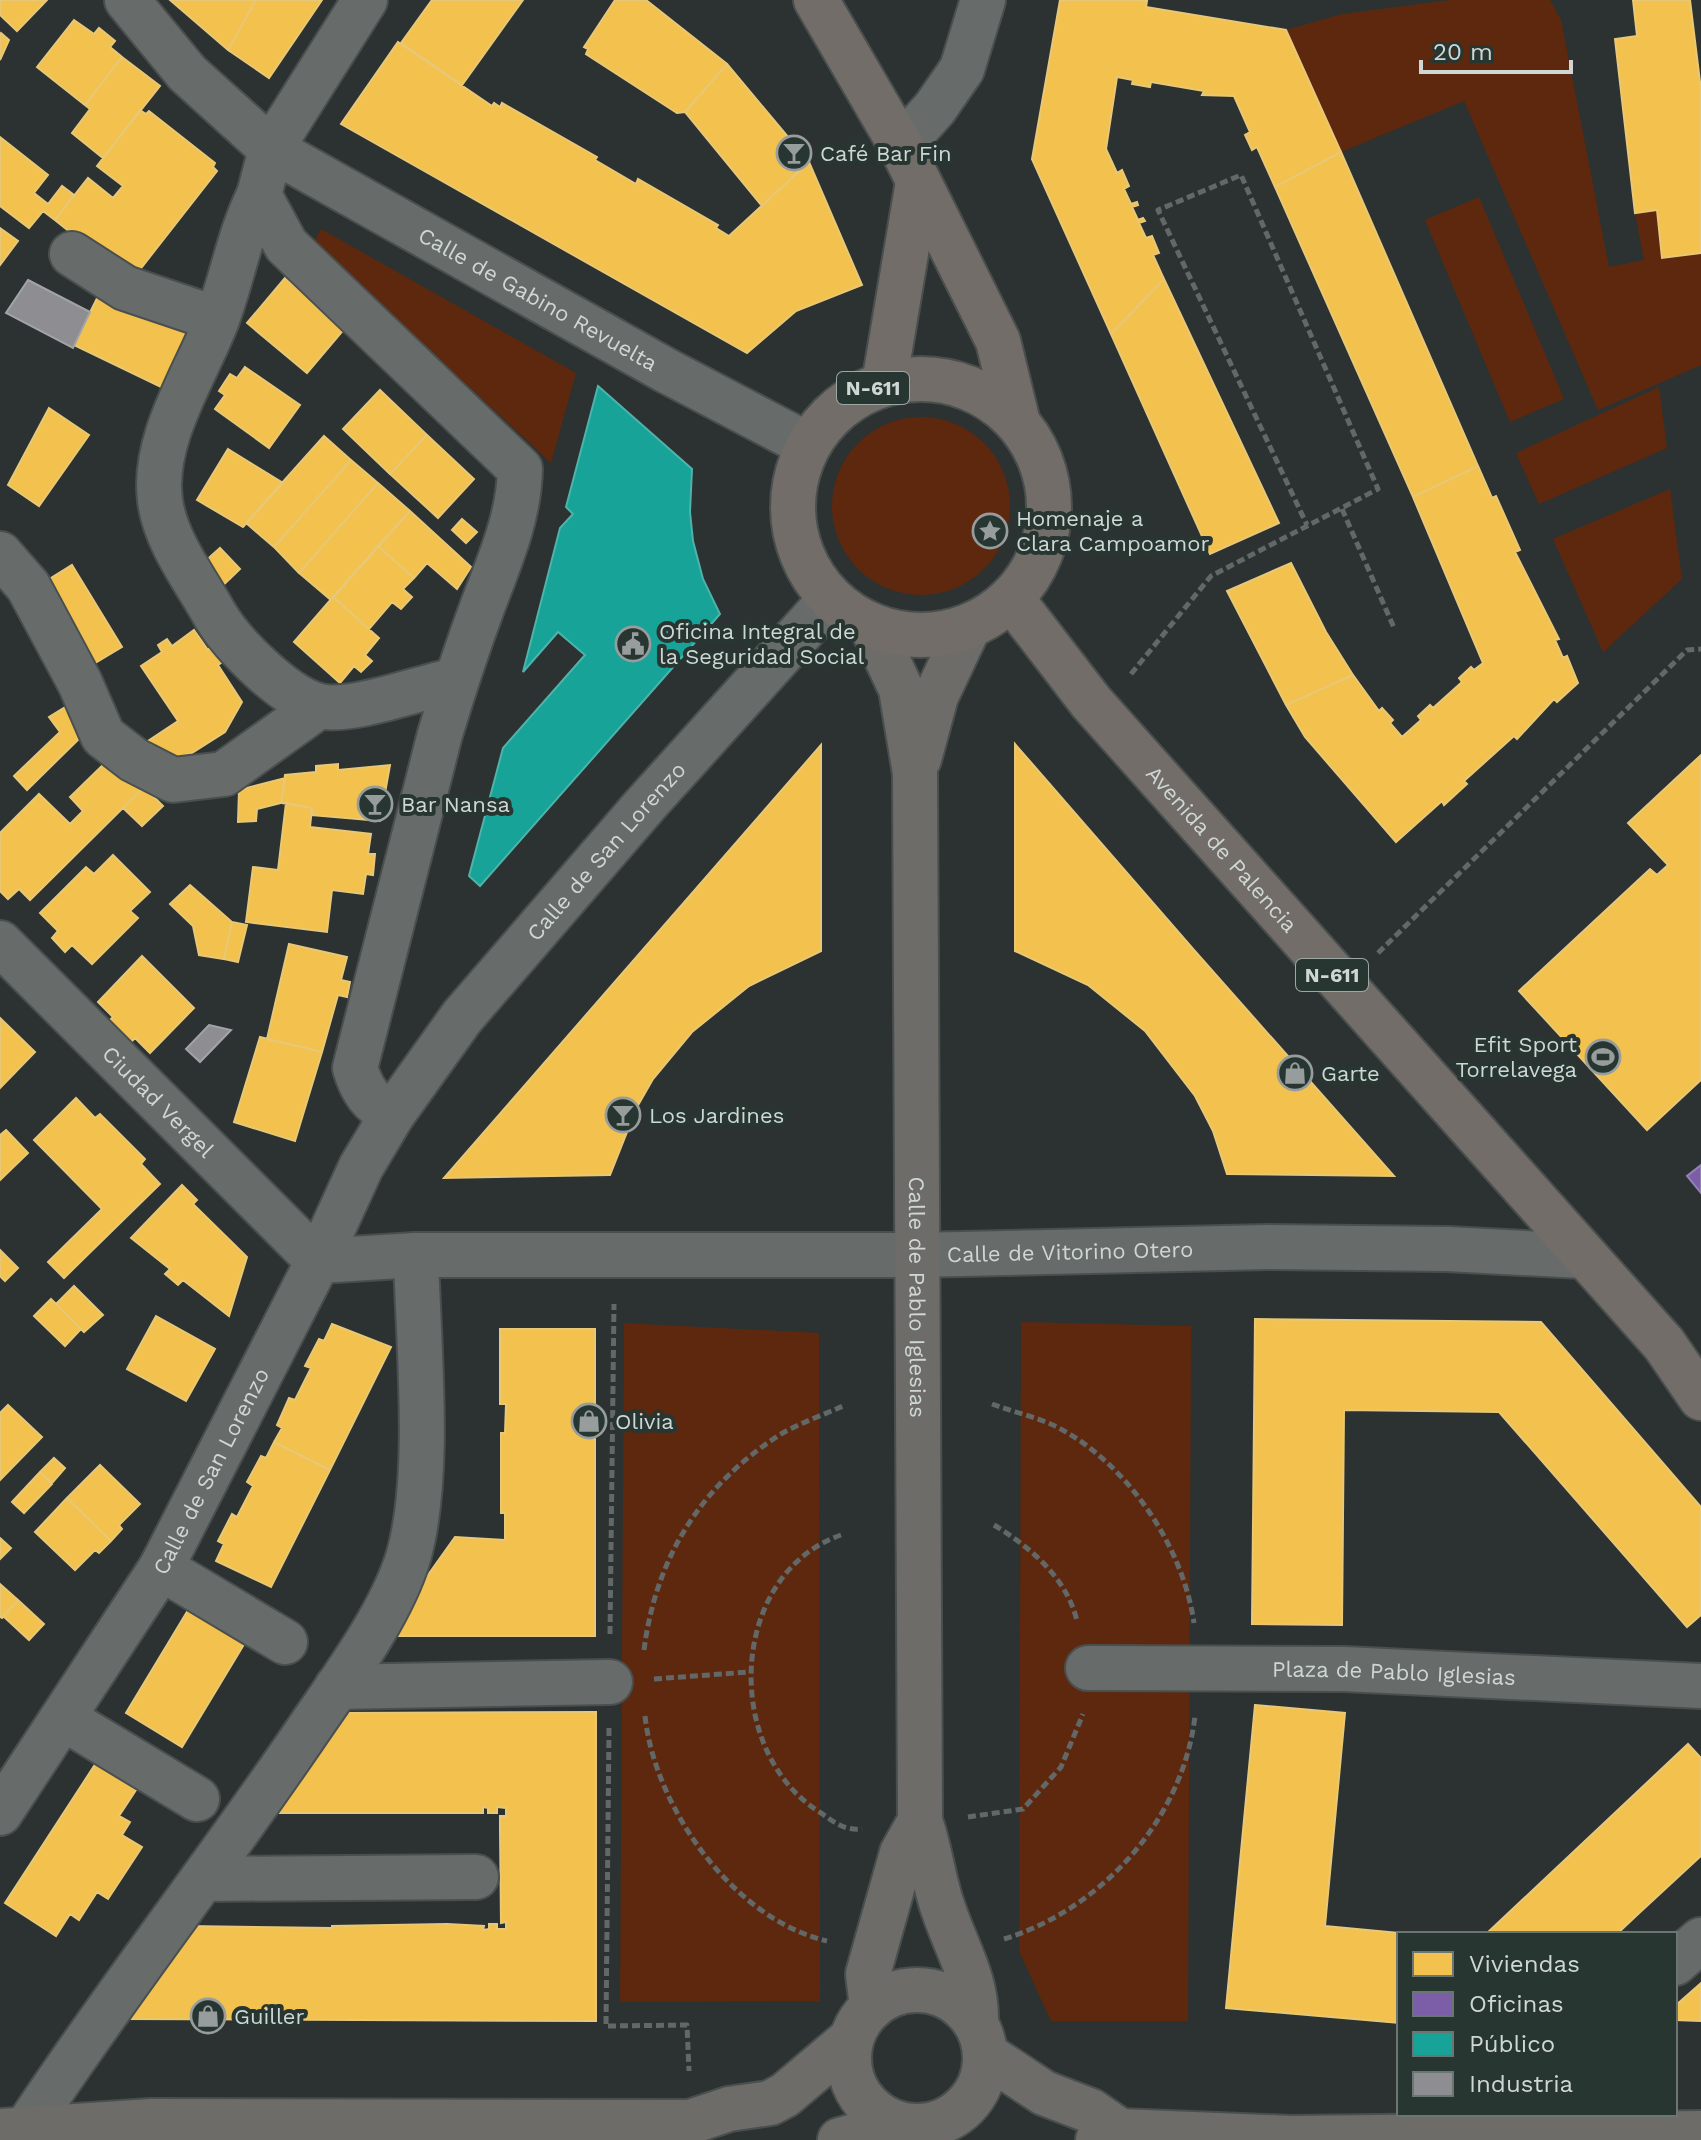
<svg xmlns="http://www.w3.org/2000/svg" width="1701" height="2140" font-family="'Work Sans',sans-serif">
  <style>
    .grass { fill: #5e280e }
    .homes { fill: #f2c14e; stroke: #e8c876; stroke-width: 2 }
    .offices { fill: #7b5ea7; stroke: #9482b5; stroke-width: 2 }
    .public { fill: #17a398; stroke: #4eb3aa; stroke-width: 2 }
    .industry { fill: #8d8d92; stroke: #a1a3a6; stroke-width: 2 }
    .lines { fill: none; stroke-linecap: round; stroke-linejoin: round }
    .minor-casing { stroke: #494f4e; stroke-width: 48 }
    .major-casing { stroke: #494f4e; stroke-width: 48 }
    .highway-casing { stroke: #494f4e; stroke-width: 48 }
    .path { stroke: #626867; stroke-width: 5; stroke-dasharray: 8 4; stroke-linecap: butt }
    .minor { stroke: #676c6b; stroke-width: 44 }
    .major { stroke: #6d6c69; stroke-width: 44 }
    .highway { stroke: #726d68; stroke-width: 44 }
    .labels { text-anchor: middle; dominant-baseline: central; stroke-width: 8; stroke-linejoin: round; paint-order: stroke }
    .shield { fill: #283632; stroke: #9da7a4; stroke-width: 2 }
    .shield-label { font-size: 20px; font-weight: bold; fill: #cfd7d5 }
    .poi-label { font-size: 22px; fill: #cfd7d5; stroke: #283632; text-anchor: start }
    .street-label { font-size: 22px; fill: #cfd7d5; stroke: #283632 }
  </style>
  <rect width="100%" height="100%" fill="#2c3231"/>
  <path class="grass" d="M1450,0H1550L1561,20L1609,267L1644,260L1635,213L1657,210L1662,257L1701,253V365L1598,410L1464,101L1341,152L1286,30L1342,14Z
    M1479,197L1564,399L1510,422L1425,220Z
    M321,229L576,373L551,463L314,243Z
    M1659,387L1667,448L1539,504L1516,453Z
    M832 506a89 89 0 1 1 178 0a89 89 0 1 1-178 0Z
    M1670,489L1682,579L1603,652L1553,539Z
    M1021,1322L1191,1326L1188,2021H1051L1019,1951Z
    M624,1323L819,1333L820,2001L620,2002Z"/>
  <path class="homes" d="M0,0H47L17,31L0,15Z
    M170,0H256L228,50Z
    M256,0H322L269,78L228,50Z
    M432,0H523L462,85L401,43Z
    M615,0H646L727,64L685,112L677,113L586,54L588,49L584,47Z
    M1060,0H1138L1147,1L1146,7L1286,30L1341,152L1275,187L1257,147L1252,150L1245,135L1250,132L1234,96L1202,95L1204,91L1151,82L1150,87L1132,84L1133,80L1117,77L1106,149L1117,173L1122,170L1129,186L1124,189L1131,204L1137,202L1138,205L1132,207L1138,220L1143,218L1145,221L1139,223L1146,238L1152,236L1159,253L1153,255L1164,279L1111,334L1032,159Z
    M1633,0H1690L1701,90V253L1662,258L1657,210L1635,213L1615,39L1637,36Z
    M74,20L94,34L99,28L115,41L110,47L122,57L85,105L37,67Z
    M1,33L9,40L0,60V35Z
    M398,42L492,106L494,103L500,107L502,103L597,157L595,160L636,184L638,179L718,225L716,228L729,236L809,162L862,285L796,311L747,353L341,124Z
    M122,57L160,86L103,158L72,133L90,109L85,105Z
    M727,64L809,162L762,206L685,112Z
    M140,110L146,114L149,111L215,163L213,167L217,171L131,281L55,220L88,178L113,198L123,186L97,166Z
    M0,137L48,175L34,193L48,204L62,186L74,195L55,220L43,211L29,228L0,206Z
    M1341,152L1478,466L1413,497L1275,187Z
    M0,228L18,241L0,265Z
    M285,278L345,328L307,373L247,323Z
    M1164,279L1279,523L1210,554L1111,334Z
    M101,290L192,334L165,389L74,345Z
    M245,367L300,405L269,448L215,409L225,395L219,391L230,374L237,378Z
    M380,390L427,435L390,474L343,429Z
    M49,408L89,435L39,506L8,485Z
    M427,435L474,479L438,518L390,474Z
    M324,436L351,460L274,547L246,523Z
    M228,449L283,483L243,527L197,500Z
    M351,460L378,483L299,573L274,547Z
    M1478,466L1492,498L1496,496L1520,550L1515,552L1559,639L1555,640L1563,658L1567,656L1578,683L1557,702L1554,699L1517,739L1514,736L1464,781L1467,784L1444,805L1442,801L1396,842L1305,737L1286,705L1353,675L1379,711L1382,708L1393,720L1390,723L1402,737L1421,720L1418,716L1430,705L1433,708L1462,682L1459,678L1471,667L1474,670L1483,663L1413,497Z
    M378,483L410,511L331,600L299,573Z
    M410,511L471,567L457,589L427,563L414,578L378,546Z
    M462,519L477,532L466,543L452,530Z
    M378,546L414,578L403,589L412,597L401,609L392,602L369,629L333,597Z
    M220,548L240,569L215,593L201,565Z
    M1291,563L1326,632L1353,675L1286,705L1227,591Z
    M72,565L122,647L87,668L38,586Z
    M333,597L379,638L365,655L372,661L361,672L354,666L340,683L294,642Z
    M194,630L208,650L211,647L224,661L218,665L242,702L225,732L173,765L139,747L178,721L141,666L162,652L158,645L167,639L172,646Z
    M75,701L85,733L27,790L14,776L60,732L49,717Z
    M1015,744L1194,950L1394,1176L1227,1174L1213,1131L1195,1096L1145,1031L1088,985L1015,951Z
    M821,745V951L749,986L692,1032L653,1079L637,1107L610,1175L444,1178Z
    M1701,755V1080L1647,1130L1519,991L1650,869L1657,875L1668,865L1628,823Z
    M110,758L144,787L30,900L19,889L8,899L0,891V833L39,794L70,824L83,811L70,797Z
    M338,764V770L390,765L380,821L312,815V808L281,803L285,775L316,772V766Z
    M285,778L281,803L257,809L256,821L238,822L239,790Z
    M144,787L163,806L142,826L123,808Z
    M286,803L312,808L310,827L371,834L368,854H375L373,875L366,874L363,894L332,890L327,932L246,922L253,867L278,870Z
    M113,855L150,892L130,911L138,918L92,964L72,945L65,952L52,938L58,931L40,913L86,867L94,874Z
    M190,885L232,922L224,959L199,955L193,926L170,904Z
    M232,922L247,925L238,962L224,959Z
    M289,944L347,957L341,980L350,982L347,997L338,995L322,1052L267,1039Z
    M142,956L194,1008L150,1053L135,1038L130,1043L108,1022L113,1017L98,1002Z
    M0,1018L35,1052L0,1088Z
    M260,1037L322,1052L295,1141L234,1122Z
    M76,1098L95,1118L100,1114L145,1159L141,1164L160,1184L64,1278L48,1262L102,1209L34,1140Z
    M6,1130L28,1153L0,1180V1135Z
    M182,1185L197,1200L193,1204L247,1257L229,1316L183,1280L178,1285L165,1274L170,1269L131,1238Z
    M0,1250L18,1268L5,1281L0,1276Z
    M74,1286L103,1315L84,1332L56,1304Z
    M51,1299L81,1329L65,1346L34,1316Z
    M156,1316L215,1349L186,1401L127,1369Z
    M1255,1319L1541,1322L1701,1507V1615L1687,1627L1499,1412L1344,1410L1342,1625L1252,1624Z
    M332,1324L391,1347L330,1470L274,1442L282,1428L277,1425L289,1398L295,1400L311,1368L305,1366L319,1339L324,1341Z
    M500,1329H595V1636H392L393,1624L455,1537L505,1540V1513H501V1433H505L506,1404H500Z
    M8,1405L42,1437L0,1480V1413Z
    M274,1442L330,1470L271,1587L216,1561L224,1544L218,1541L232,1514L237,1517L253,1486L247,1482L261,1456L266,1458Z
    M54,1458L65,1468L52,1483L40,1472Z
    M100,1465L140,1504L119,1525L122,1529L111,1541L67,1498Z
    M40,1472L52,1484L24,1513L12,1502Z
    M67,1498L111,1541L99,1553L95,1550L75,1570L35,1532Z
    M0,1538L11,1548L0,1559Z
    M0,1584L18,1600L2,1618L0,1617Z
    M18,1600L44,1624L29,1640L3,1616Z
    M193,1602L249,1636L182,1747L126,1713Z
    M1255,1705L1345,1713L1325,1926L1410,1934H1399V2023L1226,2008Z
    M596,1712V2021L124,2019L187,1926L332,1928V1926L447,1924L484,1926L483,1930L489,1929V1924H497V1929H506V1922L501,1923L500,1829V1816H506V1808L497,1807V1813H488V1808L483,1807V1813H265L342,1713Z
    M1688,1744L1701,1758V1856L1636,1916L1617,1934H1486Z
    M96,1763L136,1790L119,1816L130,1822L122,1835L142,1847L108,1899L97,1892L79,1920L70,1914L56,1936L5,1903Z
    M1701,1983V2021L1675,2020V2006Z"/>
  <path class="offices" d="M1701,1165V1193L1687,1176Z"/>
  <path class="public" d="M598,386L692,469L690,512L693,541L703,579L720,614L480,886L469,876L503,748L585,655L558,632L523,672L560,528L573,514L566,507Z"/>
  <path class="industry" d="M28,280L90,312L73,348L6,313Z
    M209,1025L231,1030L200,1062L186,1049Z"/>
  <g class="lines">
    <g class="minor-casing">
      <g id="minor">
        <path id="s1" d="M127,0L187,73L271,149L667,371L808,445"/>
        <path d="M365,0L271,149L259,195L286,245L520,469C519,517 500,560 483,605C467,648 453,691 440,734L355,1068C362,1091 371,1103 392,1115"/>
        <path d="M901,146L935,108L962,69L983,0"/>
        <path d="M259,195C239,235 232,280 216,322C195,376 152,439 160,500C165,541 195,579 215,615C232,644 284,697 319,706C350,714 421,687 456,680"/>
        <path d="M72,254L125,288L217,319"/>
        <path d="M0,554L28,586L80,683L103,736L134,760L173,780L224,774L319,706"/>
        <path id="s2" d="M0,943L318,1261L416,1255H915L1268,1247L1447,1249L1582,1256"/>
        <path d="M161,1568L285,1642"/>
        <path id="s3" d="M1088,1668L1344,1669L1701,1686"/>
        <path d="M337,1687L610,1682"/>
        <path d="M63,1718L197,1799"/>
        <path id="s4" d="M0,1813L161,1568L318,1261L361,1167L392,1115L462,1017L645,805L831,599"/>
        <path d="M203,1879L476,1877"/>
        <path d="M1675,1963L1701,1940"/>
        <path d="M28,2126C117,1991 217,1864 308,1730C342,1680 390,1616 408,1558C432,1476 418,1343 416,1255"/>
      </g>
    </g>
    <g class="major-casing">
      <g id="major">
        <path id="s5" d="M871,625L901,689L915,773L920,1821C931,1851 933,1882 944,1911C957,1950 977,1979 976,2022"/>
        <path d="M919,759L936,696L969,626"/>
        <circle cx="917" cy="2058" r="68"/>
        <path d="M872,2007L868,1974L902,1853L920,1821"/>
        <path d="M985,2054L1044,2093L1091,2111L1120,2131"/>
        <path d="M0,2131L151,2121L690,2122L729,2109L770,2103L785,2095L850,2040"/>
        <path d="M840,2140L899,2124"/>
        <path d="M1098,2140L1120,2131L1291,2138L1701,2133"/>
      </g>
    </g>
    <g class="highway-casing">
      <g id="highway">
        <path d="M816,0L901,146L998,341L1018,423"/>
        <circle cx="921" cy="507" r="128"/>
        <path d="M884,384L918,182"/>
        <path id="s6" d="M1011,598L1091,702L1664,1344L1701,1398"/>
      </g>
    </g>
    <path class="path" d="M1342,509L1395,630
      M1131,674L1211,576L1378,489L1241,175L1158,210L1307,525
      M1378,953L1687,650L1701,649
      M992,1404C1013,1412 1037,1417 1057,1427C1127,1463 1183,1546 1194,1623
      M994,1525C1030,1547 1067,1578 1077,1621
      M841,1535C729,1574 722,1749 818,1811C833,1821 843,1831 862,1829
      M610,1634L614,1304
      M644,1650C656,1557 701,1485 781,1434C800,1423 823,1415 843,1406
      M654,1679L749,1672
      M645,1716C655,1808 733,1919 827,1941
      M609,1728L606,2026L687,2025L689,2071
      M968,1817L1023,1809L1061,1767L1083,1714
      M1004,1939C1102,1909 1183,1819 1195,1716"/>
    <use href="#minor" class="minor"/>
    <use href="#major" class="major"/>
    <use href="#highway" class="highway"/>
  </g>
  <defs>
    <g id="bar-ring" transform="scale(1.8)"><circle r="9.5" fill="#283632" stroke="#969d9c" stroke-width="1.5"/><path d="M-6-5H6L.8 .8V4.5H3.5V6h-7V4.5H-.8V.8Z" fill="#969d9c"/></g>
    <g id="sight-ring" transform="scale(1.8)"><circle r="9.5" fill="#283632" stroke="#969d9c" stroke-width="1.5"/><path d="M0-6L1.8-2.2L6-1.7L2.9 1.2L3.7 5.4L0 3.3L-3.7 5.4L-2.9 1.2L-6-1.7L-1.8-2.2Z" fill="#969d9c"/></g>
    <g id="civic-ring" transform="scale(1.8)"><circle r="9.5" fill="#283632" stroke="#969d9c" stroke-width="1.5"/><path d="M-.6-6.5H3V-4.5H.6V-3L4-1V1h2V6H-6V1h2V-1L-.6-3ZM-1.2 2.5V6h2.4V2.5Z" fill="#969d9c"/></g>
    <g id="stadium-ring" transform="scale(1.8)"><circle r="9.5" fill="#283632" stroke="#969d9c" stroke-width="1.5"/><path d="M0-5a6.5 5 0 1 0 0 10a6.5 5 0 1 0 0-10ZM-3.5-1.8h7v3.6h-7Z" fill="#969d9c"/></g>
    <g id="shop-ring" transform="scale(1.8)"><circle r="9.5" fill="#283632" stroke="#969d9c" stroke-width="1.5"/><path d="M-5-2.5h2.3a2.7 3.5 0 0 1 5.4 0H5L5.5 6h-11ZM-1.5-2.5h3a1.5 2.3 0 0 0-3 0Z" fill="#969d9c"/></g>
  </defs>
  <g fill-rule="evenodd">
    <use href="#bar-ring" x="794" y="153"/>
    <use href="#sight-ring" x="990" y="531"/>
    <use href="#civic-ring" x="633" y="644"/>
    <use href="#bar-ring" x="375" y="804"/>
    <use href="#stadium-ring" x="1603" y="1057"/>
    <use href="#shop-ring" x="1295" y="1073"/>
    <use href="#bar-ring" x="623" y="1115"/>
    <use href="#shop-ring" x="589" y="1421"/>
    <use href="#shop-ring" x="208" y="2016"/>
  </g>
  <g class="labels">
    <g class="shield">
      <rect x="837" y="372" width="72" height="32" rx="6"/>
      <rect x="1296" y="959" width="72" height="32" rx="6"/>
    </g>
    <g class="shield-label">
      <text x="873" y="388">N-611</text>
      <text x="1332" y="975">N-611</text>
    </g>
    <g class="poi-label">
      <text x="820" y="153">Café Bar Fin</text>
      <text x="1016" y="518">Homenaje a<tspan x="1016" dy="25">Clara Campoamor</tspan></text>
      <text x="659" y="631">Oficina Integral de<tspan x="659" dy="25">la Seguridad Social</tspan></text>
      <text x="401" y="804">Bar Nansa</text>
      <text x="1577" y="1044" text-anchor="end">Efit Sport<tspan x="1577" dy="25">Torrelavega</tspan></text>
      <text x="1321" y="1073">Garte</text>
      <text x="649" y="1115">Los Jardines</text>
      <text x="615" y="1421">Olivia</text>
      <text x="234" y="2016">Guiller</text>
    </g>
    <g class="street-label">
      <text stroke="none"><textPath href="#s1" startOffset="514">Calle de Gabino Revuelta</textPath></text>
      <text stroke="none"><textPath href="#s6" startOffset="328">Avenida de Palencia</textPath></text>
      <text stroke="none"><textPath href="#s4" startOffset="1142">Calle de San Lorenzo</textPath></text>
      <text stroke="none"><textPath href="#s2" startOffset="224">Ciudad Vergel</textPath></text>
      <text stroke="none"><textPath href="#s2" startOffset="1202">Calle de Vitorino Otero</textPath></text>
      <text stroke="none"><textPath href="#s5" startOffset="680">Calle de Pablo Iglesias</textPath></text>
      <text stroke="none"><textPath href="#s4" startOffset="402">Calle de San Lorenzo</textPath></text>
      <text stroke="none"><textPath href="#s3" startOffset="306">Plaza de Pablo Iglesias</textPath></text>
    </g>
  </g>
  <rect x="1397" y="1932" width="280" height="184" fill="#283632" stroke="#6b7673" stroke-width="2"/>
  <rect x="1413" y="1952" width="40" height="24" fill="#f2c14e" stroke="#6b7673" stroke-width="2"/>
  <text x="1469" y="1972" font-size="24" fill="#cfd7d5">Viviendas</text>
  <rect x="1413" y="1992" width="40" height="24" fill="#7b5ea7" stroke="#6b7673" stroke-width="2"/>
  <text x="1469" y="2012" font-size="24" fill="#cfd7d5">Oficinas</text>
  <rect x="1413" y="2032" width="40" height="24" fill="#17a398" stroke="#6b7673" stroke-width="2"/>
  <text x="1469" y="2052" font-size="24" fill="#cfd7d5">Público</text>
  <rect x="1413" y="2072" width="40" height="24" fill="#8d8d92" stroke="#6b7673" stroke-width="2"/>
  <text x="1469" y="2092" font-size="24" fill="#cfd7d5">Industria</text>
  <path d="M1421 60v12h150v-12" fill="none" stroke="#cfd7d5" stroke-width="4"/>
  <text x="1433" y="60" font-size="24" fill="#cfd7d5" stroke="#283632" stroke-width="6" paint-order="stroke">20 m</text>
</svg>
